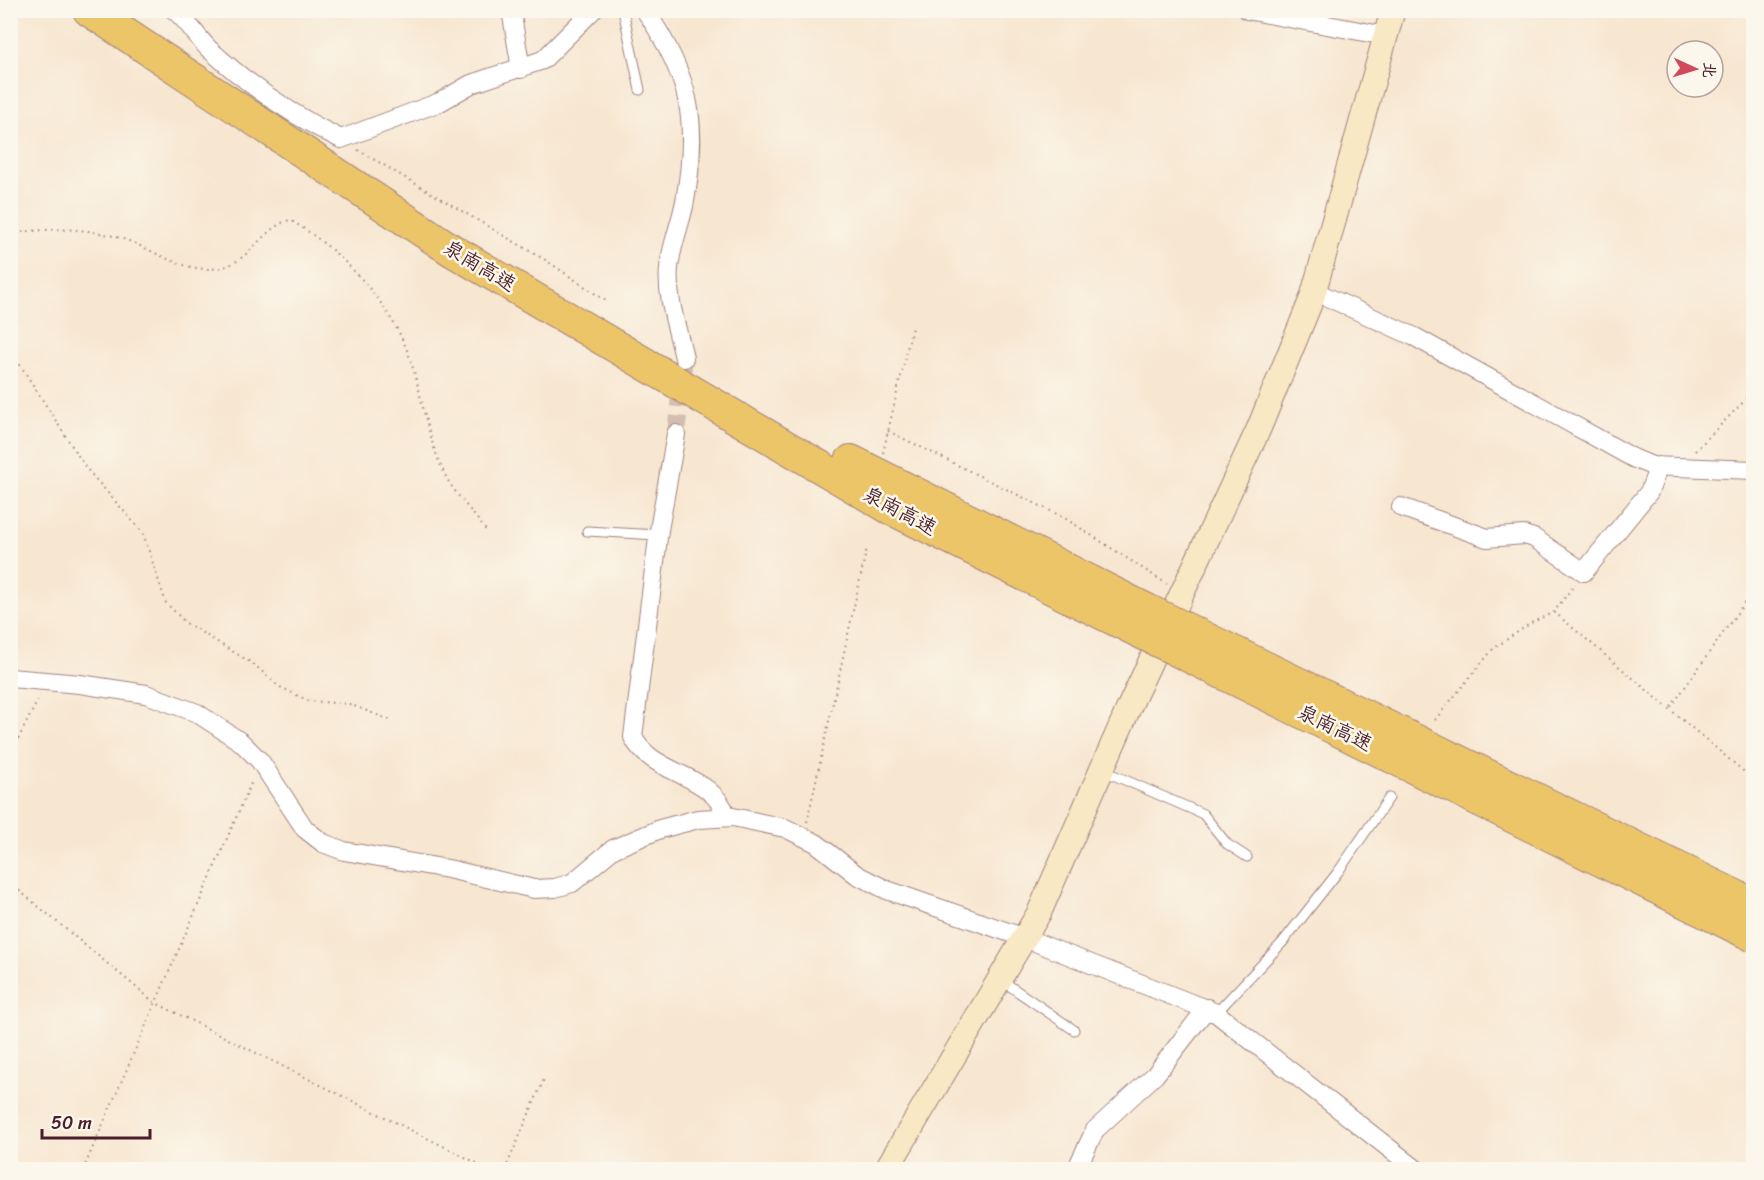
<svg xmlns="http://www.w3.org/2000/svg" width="1764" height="1180" font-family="Sriracha,'LXGW WenKai TC',sans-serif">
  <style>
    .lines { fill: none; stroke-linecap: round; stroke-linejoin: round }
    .street-tunnel { stroke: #d4beaf; stroke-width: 18; stroke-dasharray: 18 9; stroke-linecap: butt }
    .lane-casing { stroke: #a0827e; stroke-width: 11 }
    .street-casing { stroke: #a0827e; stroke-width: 20 }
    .secondary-casing { stroke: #a0827e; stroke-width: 26 }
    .highway-casing { stroke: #a0827e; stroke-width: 34 }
    .path { stroke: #a0827e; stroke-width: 2; stroke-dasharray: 1.5 4.5; stroke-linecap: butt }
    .lane { stroke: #fff; stroke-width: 9 }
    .street { stroke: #fff; stroke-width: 18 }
    .secondary { stroke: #f8e8c3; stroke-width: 24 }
    .highway { stroke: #edc569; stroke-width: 32 }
    .highway-bridge-casing { stroke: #a0827e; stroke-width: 34; stroke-linecap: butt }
    .highway-bridge { stroke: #edc569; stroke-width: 32 }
    .labels { text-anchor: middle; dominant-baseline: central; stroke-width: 5; stroke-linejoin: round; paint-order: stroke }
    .street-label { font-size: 20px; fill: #4a1f2b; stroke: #fbf7ec }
  </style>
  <rect width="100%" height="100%" fill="#fbf7ec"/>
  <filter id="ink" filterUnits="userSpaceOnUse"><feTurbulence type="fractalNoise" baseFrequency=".0167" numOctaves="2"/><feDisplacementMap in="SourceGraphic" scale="12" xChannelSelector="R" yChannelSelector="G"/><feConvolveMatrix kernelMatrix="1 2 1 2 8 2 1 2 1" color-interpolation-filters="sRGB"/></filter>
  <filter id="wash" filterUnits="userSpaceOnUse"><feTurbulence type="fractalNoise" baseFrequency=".008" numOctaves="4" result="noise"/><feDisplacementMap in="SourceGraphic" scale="24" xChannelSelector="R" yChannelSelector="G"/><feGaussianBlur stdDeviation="1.35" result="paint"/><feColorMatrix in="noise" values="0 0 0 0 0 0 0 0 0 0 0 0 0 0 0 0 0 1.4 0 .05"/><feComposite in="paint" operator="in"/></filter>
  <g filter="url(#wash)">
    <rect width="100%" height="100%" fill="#f7e6d0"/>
  </g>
  <g filter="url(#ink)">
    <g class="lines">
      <path class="street-tunnel" d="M676,434L684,358"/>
      <g class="lane-casing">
        <path id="lane" d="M623,10L640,90
          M587,531L658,535
          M1102,770L1203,814L1227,844L1247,857
          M1001,980L1074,1030
          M1216,1013L1282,943L1338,872L1389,798
          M1163,1170V1169"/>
      </g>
      <g class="street-casing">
        <path id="street" d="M174,10C188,21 196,36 208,48C247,84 293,116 341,139L440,102L471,84L543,60L593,10
          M511,10L521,69
          M645,10C691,78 699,121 685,201C681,223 671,246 669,268C666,297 678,330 684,358
          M1247,10L1386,36
          M1314,291L1415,337L1633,458L1652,466L1754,470
          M676,434L659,530L633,737C652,776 713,772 727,817
          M1401,507L1487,538L1524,535L1534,538L1584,572L1649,492L1659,466
          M10,678L80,684L146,694L197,713L241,742L260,761L305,829L323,843L344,851L448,869L534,889L555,888L572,883L613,849L660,829L698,819L733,817L785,828L816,843L857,875L887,890L1025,938L1216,1013L1417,1170
          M1076,1170L1095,1130L1155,1075L1207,1008"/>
      </g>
      <g class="secondary-casing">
        <path id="secondary" d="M886,1170L1039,913L1130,705L1259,428L1312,298L1393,10"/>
      </g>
      <g class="highway-casing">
        <path id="highway" d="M89,10L450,249L890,508L1136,630
          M851,461L1145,609"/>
      </g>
      <path class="path" d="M358,150L547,261L609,303
        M10,233C50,229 80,226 120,238C153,248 182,274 219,268C250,263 262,227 290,220C342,250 397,309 413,368C424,406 429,447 449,482C460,500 476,516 488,533
        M10,349L86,468L143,533L166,603L186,623L255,665L278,686L309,701L349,704L390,720
        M888,431L1063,517L1167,584
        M1695,451L1754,391
        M883,453L912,328
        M1554,612L1754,780
        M1671,707L1754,589
        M1435,720L1493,649L1531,623L1554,612L1575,584
        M10,755L40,696
        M807,822L867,547
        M10,883L154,1002L491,1170
        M83,1170L252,781
        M505,1170L544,1079"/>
      <use href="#lane" class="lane"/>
      <use href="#street" class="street"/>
      <use href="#secondary" class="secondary"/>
      <use href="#highway" class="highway"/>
      <g class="highway-bridge-casing">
        <path id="highway-bridge" d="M1145,609L1754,905
          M1136,630L1754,936"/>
      </g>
      <use href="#highway-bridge" class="highway-bridge"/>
    </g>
  </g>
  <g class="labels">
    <g class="street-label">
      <text transform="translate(480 266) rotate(31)">泉南高速</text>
      <text transform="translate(900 511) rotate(28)">泉南高速</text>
      <text transform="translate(1335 728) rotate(26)">泉南高速</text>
    </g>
  </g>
  <rect width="1764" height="1180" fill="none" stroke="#fbf7ec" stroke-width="36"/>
  <g transform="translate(1695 69) rotate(94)"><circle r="28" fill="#fbf7ec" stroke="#b4a19f" stroke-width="1.5"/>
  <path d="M0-4.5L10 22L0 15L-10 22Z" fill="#d1495b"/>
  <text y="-9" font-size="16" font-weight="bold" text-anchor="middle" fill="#4a1f2b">北</text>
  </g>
  <path d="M42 1129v9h108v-9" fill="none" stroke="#4a1f2b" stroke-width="3"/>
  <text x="51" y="1129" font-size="18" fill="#4a1f2b" stroke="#fbf7ec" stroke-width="4.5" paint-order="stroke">50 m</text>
</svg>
